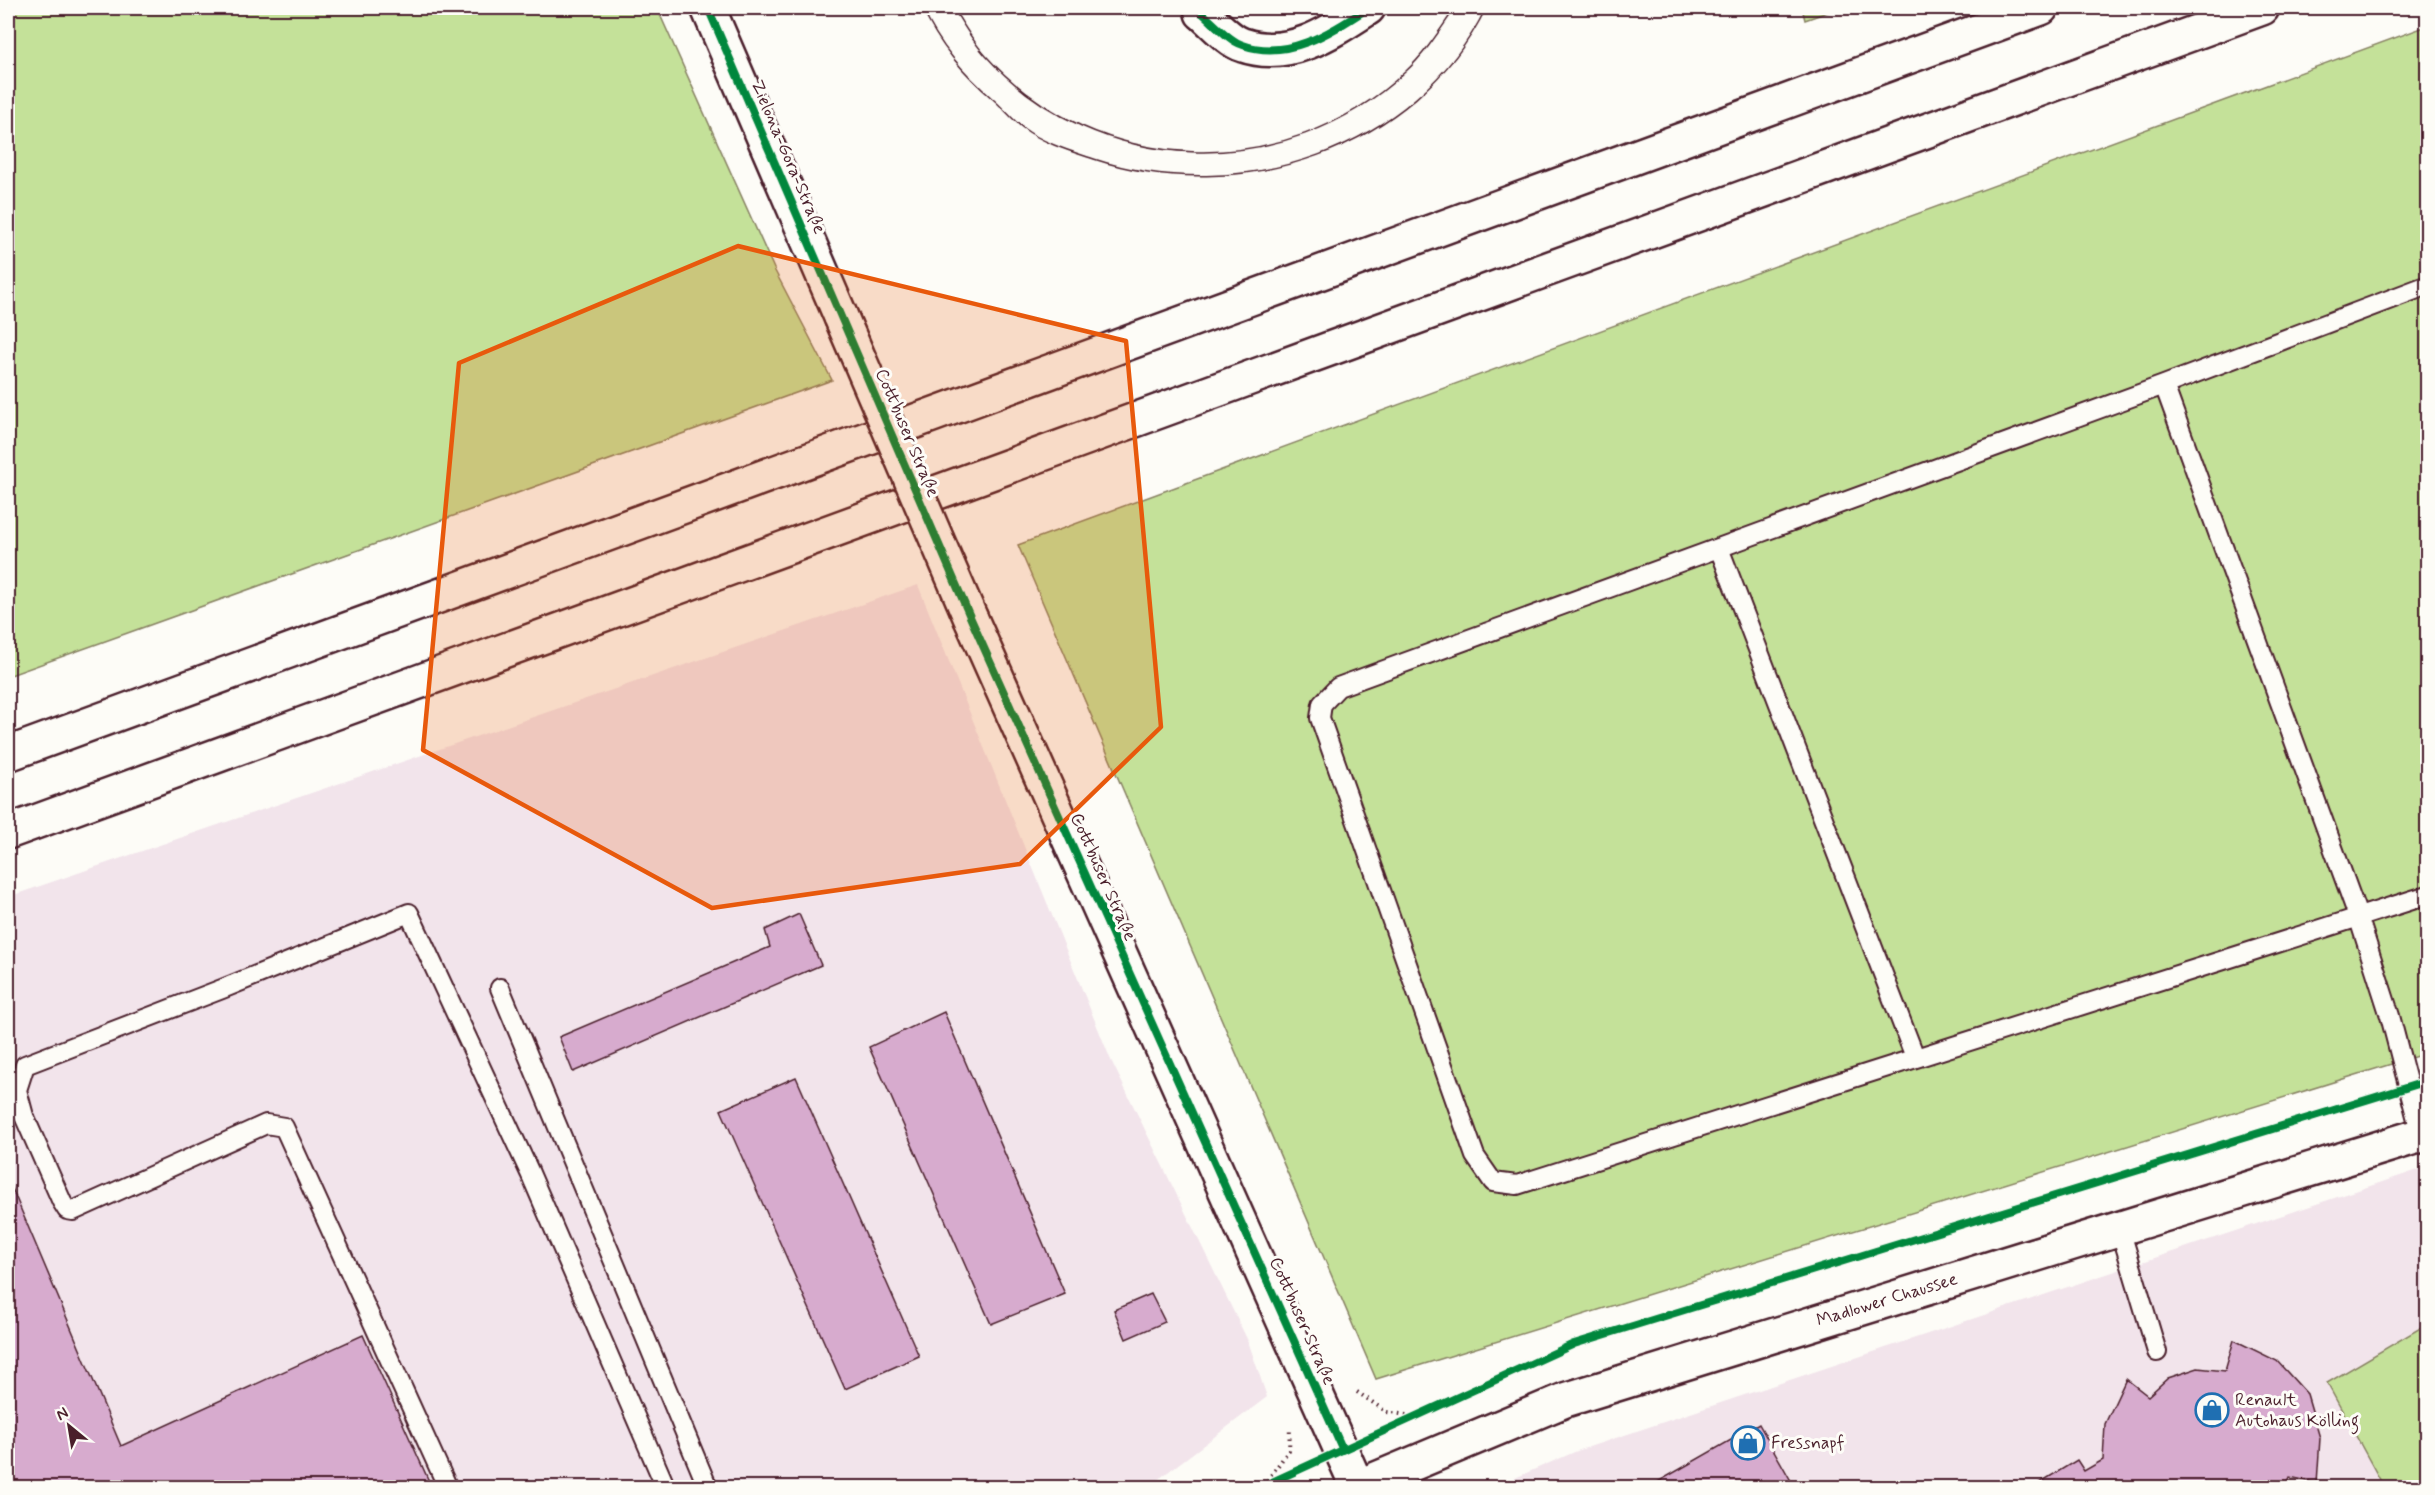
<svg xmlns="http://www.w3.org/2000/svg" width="2435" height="1495" font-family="Mynerve,sans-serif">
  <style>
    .built { fill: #f2e4eb }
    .green { fill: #c4e199; stroke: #878062; stroke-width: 1.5 }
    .building { fill: #d7abce; stroke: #4a1f2b; stroke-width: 1.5 }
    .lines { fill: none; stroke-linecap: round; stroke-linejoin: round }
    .lane-casing { stroke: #4a1f2b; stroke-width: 22 }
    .street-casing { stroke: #4a1f2b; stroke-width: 38 }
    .secondary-casing { stroke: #4a1f2b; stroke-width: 38 }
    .highway-casing { stroke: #4a1f2b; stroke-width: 38 }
    .path { stroke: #4a1f2b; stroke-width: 4; stroke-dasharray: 1.5 4.5; stroke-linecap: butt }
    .lane { stroke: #fdfcf7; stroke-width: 18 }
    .street { stroke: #fdfcf7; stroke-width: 33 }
    .secondary { stroke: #fdfcf7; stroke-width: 33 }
    .highway { stroke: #fdfcf7; stroke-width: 33 }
    .tram { stroke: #4a1f2b; stroke-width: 1.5 }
    .street-bridge-casing { stroke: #4a1f2b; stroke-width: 38; stroke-linecap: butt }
    .street-bridge { stroke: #fdfcf7; stroke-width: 33 }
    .cycleway-casing { stroke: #fdfcf7; stroke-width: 11 }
    .cycleway { stroke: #00873e; stroke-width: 8 }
    .marked { fill: #e8590c; fill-opacity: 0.2; stroke: #e8590c; stroke-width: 4.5; stroke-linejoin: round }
    .labels { text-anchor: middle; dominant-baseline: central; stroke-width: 6; stroke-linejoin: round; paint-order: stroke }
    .street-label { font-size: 18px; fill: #4a1f2b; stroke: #fdfcf7 }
    .poi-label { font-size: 18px; fill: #4a1f2b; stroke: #fdfcf7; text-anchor: start }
  </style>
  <rect width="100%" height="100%" fill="#fdfcf7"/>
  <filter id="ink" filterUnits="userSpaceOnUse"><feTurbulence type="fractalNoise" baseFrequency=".0167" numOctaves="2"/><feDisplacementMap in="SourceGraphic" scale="12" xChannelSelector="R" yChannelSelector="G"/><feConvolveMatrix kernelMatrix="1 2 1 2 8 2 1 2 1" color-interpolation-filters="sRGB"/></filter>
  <g filter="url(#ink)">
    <path class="built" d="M918,585L1110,1058L1248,1341L1267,1397L1148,1487H8V897Z
      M2427,1167V1325L2328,1383L2384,1487L1922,1488L1918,1482L1907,1488H1492L1577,1451Z"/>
    <path class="green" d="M8,8H657L775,271L832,380L8,676Z
      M1802,8H1839L1805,20Z
      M2427,26V1053L1376,1379L1018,545Z
      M2427,1324V1487H2384L2327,1383Z"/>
    <path class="building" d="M799,914L821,965L573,1072L559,1037L770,947L765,930Z
      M944,1012L1065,1294L991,1324L869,1047Z
      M796,1077L919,1356L845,1389L721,1110Z
      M8,1179L121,1446L363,1335L432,1488H8Z
      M1151,1294L1165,1322L1126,1339L1114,1310Z
      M2234,1340L2277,1361L2307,1394L2320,1438L2317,1483L2290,1477L2285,1488H2031L2077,1460L2084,1471L2103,1460L2105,1424L2126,1379L2148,1396L2168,1378L2198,1368L2225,1371Z
      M1759,1424L1795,1488H1647Z"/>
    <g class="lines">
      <g class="lane-casing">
        <path id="lane" d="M2428,285L2164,385L1338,687L1322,704L1320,718L1475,1156L1493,1182L1517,1185L2428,895
          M2164,385L2358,916L2390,1016L2421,1135
          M1719,548L1915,1057
          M500,988L708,1488
          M2120,1229L2157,1352
          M448,1488L284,1127L266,1124L73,1211L67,1210L62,1202L24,1116L17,1090L25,1065L222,989L409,913L530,1173L666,1488"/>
      </g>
      <g class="street-casing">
        <path id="street" d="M708,8L841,317
          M1201,8L1202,13C1213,22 1229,41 1243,45C1289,61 1331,32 1368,8
          M971,619L1358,1488"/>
      </g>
      <g class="secondary-casing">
        <path id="secondary" d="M1355,1488L1565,1400L2428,1133"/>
      </g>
      <g class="highway-casing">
        <path id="highway" d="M8,754L2041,8
          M8,832L2262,8"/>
      </g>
      <path class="path" d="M1357,1392L1387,1412L1413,1416
        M1264,1485L1289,1450L1290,1428"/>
      <use href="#lane" class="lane"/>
      <use href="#street" class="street"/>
      <use href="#secondary" class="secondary"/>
      <use href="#highway" class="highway"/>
      <path class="tram" d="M922,8C939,45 963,73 994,100C1004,109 1013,120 1023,128C1043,143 1070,151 1094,159C1239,207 1416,151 1486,8
        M953,8C963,24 973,42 986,56C1096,178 1286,184 1405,72C1425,54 1440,30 1455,8"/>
      <g class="street-bridge-casing">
        <path id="street-bridge" d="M841,317L971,619"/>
      </g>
      <use href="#street-bridge" class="street-bridge"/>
      <g class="cycleway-casing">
        <path id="cycleway" d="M708,8L971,619L1342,1448
          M1201,8L1202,13C1213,22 1229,41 1243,45C1289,61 1331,32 1368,8
          M1259,1488L1574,1344L2428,1081"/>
      </g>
      <use href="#cycleway" class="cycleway"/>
    </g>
  </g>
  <path class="marked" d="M738,246L1126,341L1161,727L1020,864L712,908L423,750L459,363Z"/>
  <defs>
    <g id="shop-ring" transform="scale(1.725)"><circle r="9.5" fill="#fdfcf7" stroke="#1f6fb2" stroke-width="1.5"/><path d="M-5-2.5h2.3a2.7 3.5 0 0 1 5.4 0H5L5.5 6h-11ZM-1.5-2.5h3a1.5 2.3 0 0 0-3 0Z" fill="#1f6fb2"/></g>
  </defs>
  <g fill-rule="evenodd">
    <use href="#shop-ring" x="2212" y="1410"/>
    <use href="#shop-ring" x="1748" y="1443"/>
  </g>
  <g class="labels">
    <g class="street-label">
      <text transform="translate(788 157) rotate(67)">Zielona-Gora-Straße</text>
      <text transform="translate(907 433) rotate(67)">Cottbuser Straße</text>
      <text transform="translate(1103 877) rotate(66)">Cottbuser Straße</text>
      <text transform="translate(1887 1300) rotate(-17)">Madlower Chaussee</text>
      <text transform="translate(1302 1321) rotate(66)">Cottbuser Straße</text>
    </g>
    <g class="poi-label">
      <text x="2235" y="1400">Renault<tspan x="2235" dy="21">Autohaus Kölling</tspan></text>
      <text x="1771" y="1443">Fressnapf</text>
    </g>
  </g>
  <rect width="2435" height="1495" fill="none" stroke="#fdfcf7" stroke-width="30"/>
  <rect x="15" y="15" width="2405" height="1465" fill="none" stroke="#4a1f2b" stroke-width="2" filter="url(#ink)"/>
  <g transform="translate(69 1426) rotate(330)" stroke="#fdfcf7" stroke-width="4.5" paint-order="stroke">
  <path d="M0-4.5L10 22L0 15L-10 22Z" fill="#4a1f2b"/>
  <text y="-9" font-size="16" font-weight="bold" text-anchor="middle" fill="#4a1f2b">N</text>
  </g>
</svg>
